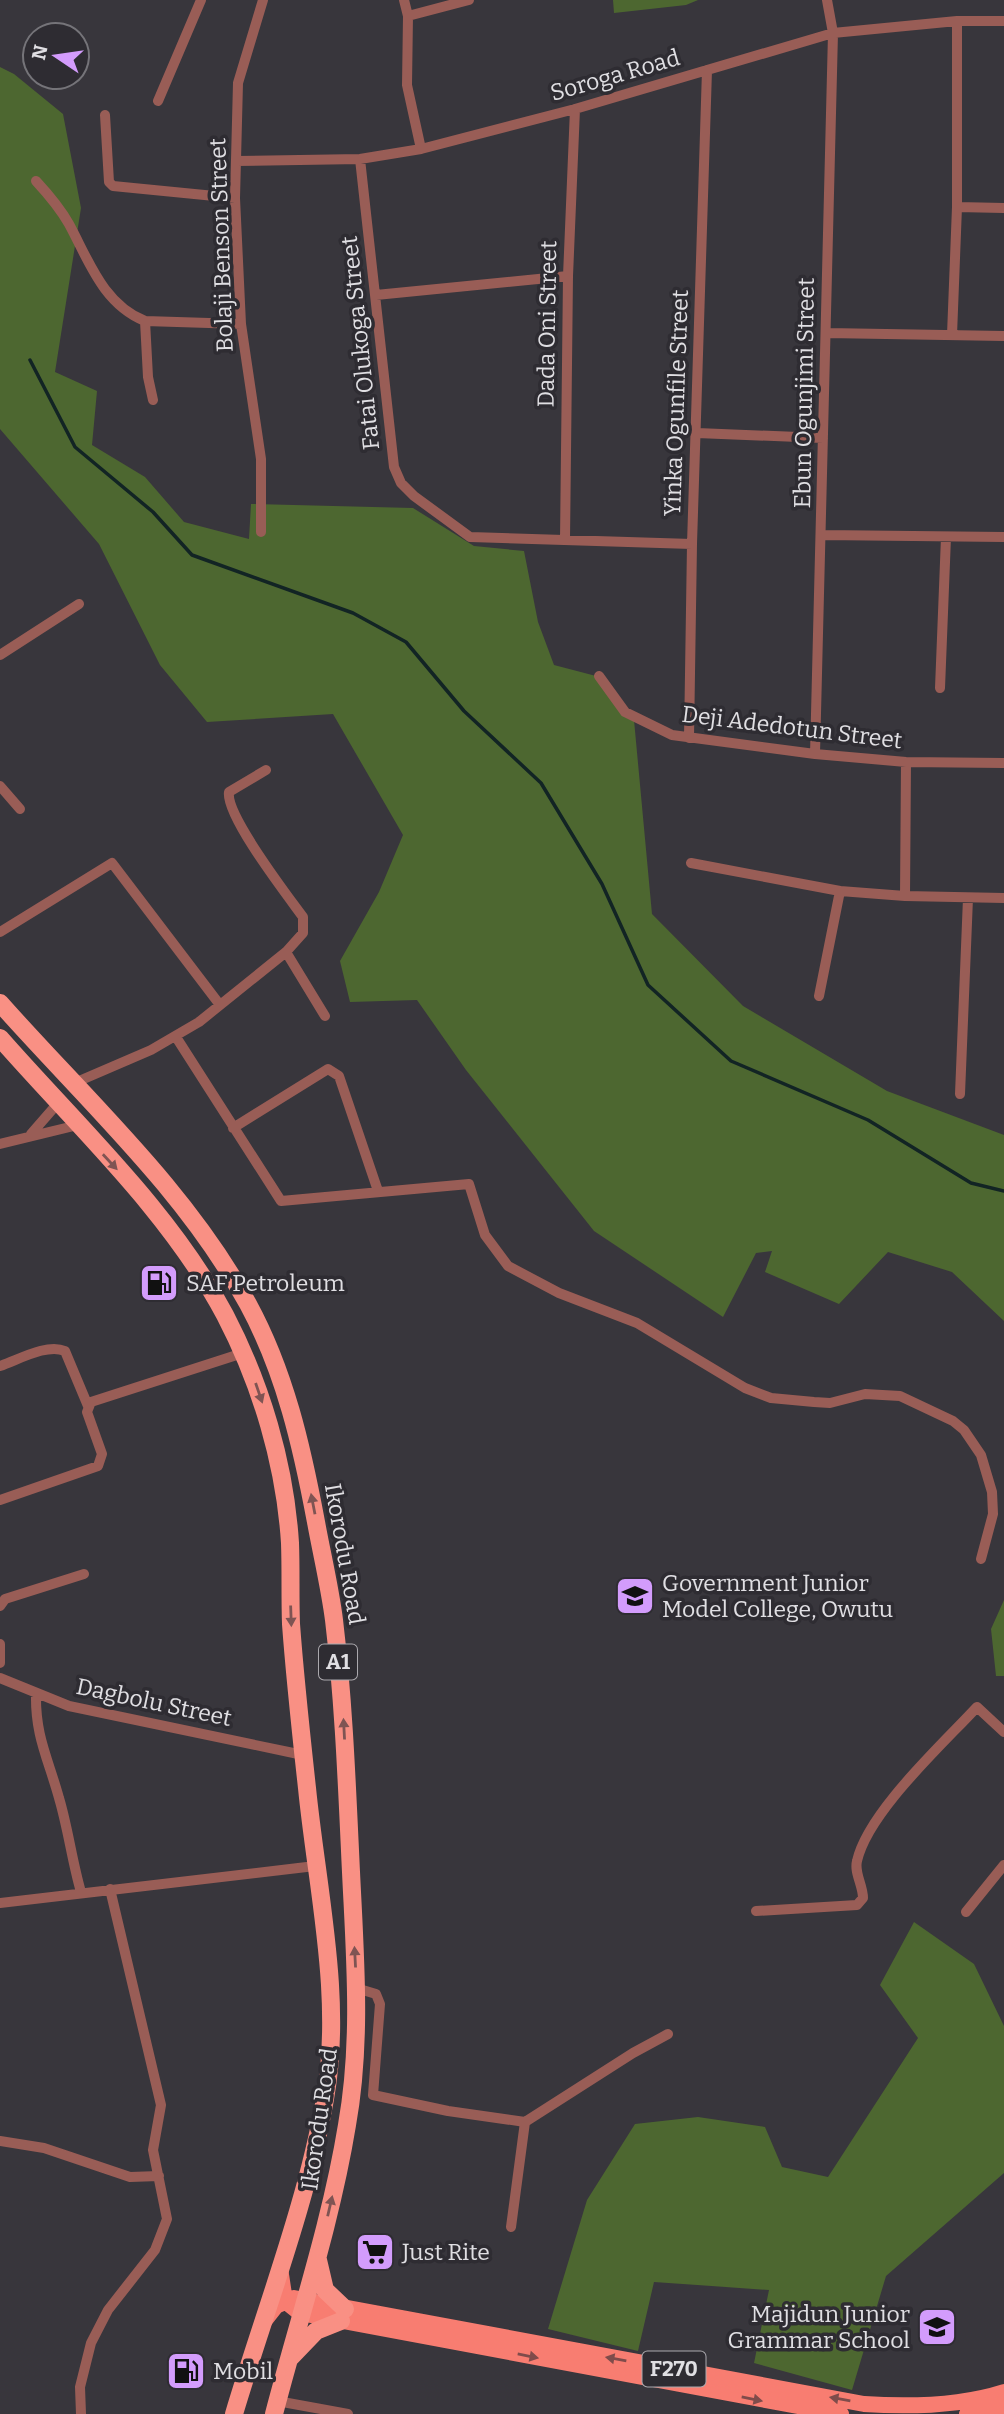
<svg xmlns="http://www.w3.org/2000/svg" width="1004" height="2414" font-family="Bitter,serif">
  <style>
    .green { fill: #4d6730 }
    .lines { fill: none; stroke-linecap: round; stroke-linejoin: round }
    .stream { stroke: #122424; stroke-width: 3.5 }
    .minor { stroke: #995d56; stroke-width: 10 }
    .primary { stroke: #f87d71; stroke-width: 16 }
    .trunk { stroke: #f99084; stroke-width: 18 }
    .oneway { fill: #7f5453 }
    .oneway2 { fill: #7f4c4b }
    .labels { text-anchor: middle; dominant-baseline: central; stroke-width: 7; stroke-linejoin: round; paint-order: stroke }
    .shield { fill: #2e2c32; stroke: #aba9ae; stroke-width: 2 }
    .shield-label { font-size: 21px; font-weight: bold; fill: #e0dfe3 }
    .street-label { font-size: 23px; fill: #e0dfe3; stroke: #2e2c32 }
    .poi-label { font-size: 23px; fill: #e0dfe3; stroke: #2e2c32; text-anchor: start }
  </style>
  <rect width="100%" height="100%" fill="#38363c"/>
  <path class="green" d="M613,0H698L686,5L614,13Z
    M0,67L14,74L63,114L81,208L55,372L97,391L92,445L145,477L184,522L249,539L251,504L413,508L474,546L524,551L538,622L554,665L596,676L634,720L652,914L743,1006L887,1091L1004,1135V1321L952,1272L888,1252L839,1304L765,1272L772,1251L756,1253L723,1317L594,1231L466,1070L417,1000L350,1002L340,961L379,892L403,835L333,714L207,722L160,665L99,544L0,429Z
    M1004,1600V1676H996L991,1629Z
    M914,1922L974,1964L1004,2026V2173L886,2276L852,2390L754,2363L769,2290L654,2282L638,2351L548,2329L587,2200L635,2124L698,2117L765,2127L782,2167L828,2177L918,2038L880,1985Z"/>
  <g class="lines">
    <path class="stream" d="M30,360L75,447L153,512L192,555L353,613L406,642L464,711L541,783L602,884L648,985L731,1061L868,1120L971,1183L1004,1191"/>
    <path class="minor" d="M404,0L408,16L407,85L421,149
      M408,16L469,0
      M158,101L201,0
      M105,115L109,182L113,186L235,198
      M360,159L394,467L401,483L414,496L470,537L692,544
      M236,161L360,159L421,149L575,109L833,33L957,21H1004
      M36,181C48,194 60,208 69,224C89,261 103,304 145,321L148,377L153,400
      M957,207L1004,208
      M376,295L568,276
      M145,321L241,324
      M827,333L1004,336
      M952,335L957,207V21
      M697,433L823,438
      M261,532V459L241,324L235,198L238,83L263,0
      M822,535L1004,537
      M565,540L568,276L575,109
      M0,655L79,604
      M599,676L625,712L672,735L815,754L906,762L1004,763
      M940,688L946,537
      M689,738L692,544L707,70
      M815,754L833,33L827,0
      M0,786L20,809
      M691,863L840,891L905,896L1004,898
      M905,896L906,762
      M0,932L112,863L220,1005
      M286,952L325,1016
      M819,996L840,891
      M176,1037L281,1201L469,1184L485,1235L508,1266L559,1293L637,1323L745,1388L771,1398L814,1402L830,1403L865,1394L900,1396L953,1421L964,1430L981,1455L992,1492L993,1514L981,1559
      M72,1084L151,1050L199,1022L286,952L303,933V917C287,895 225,815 229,792L266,770
      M960,1094L968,898
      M233,1128L328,1069L339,1076L378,1191
      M31,1134L58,1103
      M0,1144L78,1125
      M0,1366C18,1360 47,1343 65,1351L88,1406
      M0,1500L98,1466L102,1454L87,1412L91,1402L243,1353
      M0,1606L5,1599L84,1574
      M0,1644V1663
      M0,1678L69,1706L303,1755
      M36,1693C35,1736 48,1758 59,1798C68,1828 72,1861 81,1892
      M0,1903L315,1866
      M756,1911L857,1905L863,1898C863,1885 854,1873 857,1861C868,1812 942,1745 977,1707L1004,1732
      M966,1912L1004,1865
      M356,1988L376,1994L380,2004L373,2095L448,2111L525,2122L511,2227
      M525,2122L633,2053L668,2034
      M0,2141L44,2148L130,2177L159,2176
      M277,2401L348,2414
      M81,2414L80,2387L91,2343L108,2310L155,2250L167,2219L153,2150L161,2105L110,1889"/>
    <path class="primary" d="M280,2268L285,2301L300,2313L841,2414
      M265,2320L276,2306L294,2298L864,2404C910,2407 960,2406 1004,2392
      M967,2414L1004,2406"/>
    <path class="trunk" d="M0,1003C86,1100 185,1189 248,1304C285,1372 302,1447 316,1522C322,1555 330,1588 334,1620C344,1704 347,1788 351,1872C355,1956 362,2041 347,2125C331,2223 299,2318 274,2414
      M0,1038C77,1126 169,1210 225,1315C261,1384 285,1464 290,1543C291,1570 290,1597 291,1624C295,1679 301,1733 307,1788C317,1889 343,1997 325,2099C306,2206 265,2310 234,2414
      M318,2260L325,2290L345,2309
      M291,2357L316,2331L341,2321"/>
  </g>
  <defs><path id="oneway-solid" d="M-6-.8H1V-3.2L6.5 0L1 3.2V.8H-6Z" transform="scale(1.75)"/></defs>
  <g class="oneway">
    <use href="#oneway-solid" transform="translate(110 1162) rotate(47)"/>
    <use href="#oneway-solid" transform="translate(259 1393) rotate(71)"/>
    <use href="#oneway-solid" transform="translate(313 1504) rotate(-101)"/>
    <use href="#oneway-solid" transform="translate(291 1616) rotate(88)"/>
    <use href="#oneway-solid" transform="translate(344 1729) rotate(-93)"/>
    <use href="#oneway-solid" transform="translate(355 1957) rotate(-93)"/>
    <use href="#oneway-solid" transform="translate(330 2206) rotate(-77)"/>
  </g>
  <g class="oneway2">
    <use href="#oneway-solid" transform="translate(528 2356) rotate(11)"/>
    <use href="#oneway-solid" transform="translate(616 2359) rotate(-170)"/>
    <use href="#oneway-solid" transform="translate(752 2399) rotate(11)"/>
    <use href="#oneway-solid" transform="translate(840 2399) rotate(-170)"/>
  </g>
  <defs>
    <g id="fuel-square" transform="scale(2.0125)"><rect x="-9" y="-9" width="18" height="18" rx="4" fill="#d39cfc" stroke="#2e2c32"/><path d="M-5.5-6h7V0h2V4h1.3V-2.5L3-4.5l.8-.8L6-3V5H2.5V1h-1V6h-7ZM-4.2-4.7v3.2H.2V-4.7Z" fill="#111"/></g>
    <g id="school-square" transform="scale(2.0125)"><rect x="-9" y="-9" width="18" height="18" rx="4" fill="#d39cfc" stroke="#2e2c32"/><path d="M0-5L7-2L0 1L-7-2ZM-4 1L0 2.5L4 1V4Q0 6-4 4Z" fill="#111"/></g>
    <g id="supermarket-square" transform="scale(2.0125)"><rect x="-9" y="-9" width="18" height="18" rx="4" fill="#d39cfc" stroke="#2e2c32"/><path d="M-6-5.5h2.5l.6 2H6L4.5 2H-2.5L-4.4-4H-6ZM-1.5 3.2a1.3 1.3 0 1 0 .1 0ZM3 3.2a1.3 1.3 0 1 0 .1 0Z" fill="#111"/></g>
  </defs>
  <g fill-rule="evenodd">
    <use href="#fuel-square" x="159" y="1283"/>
    <use href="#school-square" x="635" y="1596"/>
    <use href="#supermarket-square" x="375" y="2252"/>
    <use href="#school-square" x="937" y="2327"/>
    <use href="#fuel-square" x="186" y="2371"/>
  </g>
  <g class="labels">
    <g class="shield">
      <rect x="319" y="1644.5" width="38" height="35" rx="5"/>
      <rect x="642.5" y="2351.5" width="63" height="35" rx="5"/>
    </g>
    <g class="shield-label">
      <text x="338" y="1662">A1</text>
      <text x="674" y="2369">F270</text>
    </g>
    <g class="street-label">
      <text transform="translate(615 75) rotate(-16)">Soroga Road</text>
      <text transform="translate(221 245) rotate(-92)">Bolaji Benson Street</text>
      <text transform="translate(547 324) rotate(-89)">Dada Oni Street</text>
      <text transform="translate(360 343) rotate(-96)">Fatai Olukoga Street</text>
      <text transform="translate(804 393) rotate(-89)">Ebun Ogunjimi Street</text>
      <text transform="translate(676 403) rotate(-88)">Yinka Ogunfile Street</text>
      <text transform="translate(792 727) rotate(7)">Deji Adedotun Street</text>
      <text transform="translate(345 1554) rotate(80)">Ikorodu Road</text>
      <text transform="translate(154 1702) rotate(12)">Dagbolu Street</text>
      <text transform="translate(319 2119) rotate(-82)">Ikorodu Road</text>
    </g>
    <g class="poi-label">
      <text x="186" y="1283">SAF Petroleum</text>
      <text x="662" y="1583">Government Junior<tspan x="662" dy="26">Model College, Owutu</tspan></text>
      <text x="402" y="2252">Just Rite</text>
      <text x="910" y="2314" text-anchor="end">Majidun Junior<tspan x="910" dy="26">Grammar School</tspan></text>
      <text x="213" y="2371">Mobil</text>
    </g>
  </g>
  <g transform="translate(56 56) rotate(283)"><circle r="33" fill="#2e2c32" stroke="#757479" stroke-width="2"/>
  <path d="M0-5L12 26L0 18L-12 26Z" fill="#d39cfc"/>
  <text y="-10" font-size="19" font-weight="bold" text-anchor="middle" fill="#e0dfe3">N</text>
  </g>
</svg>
